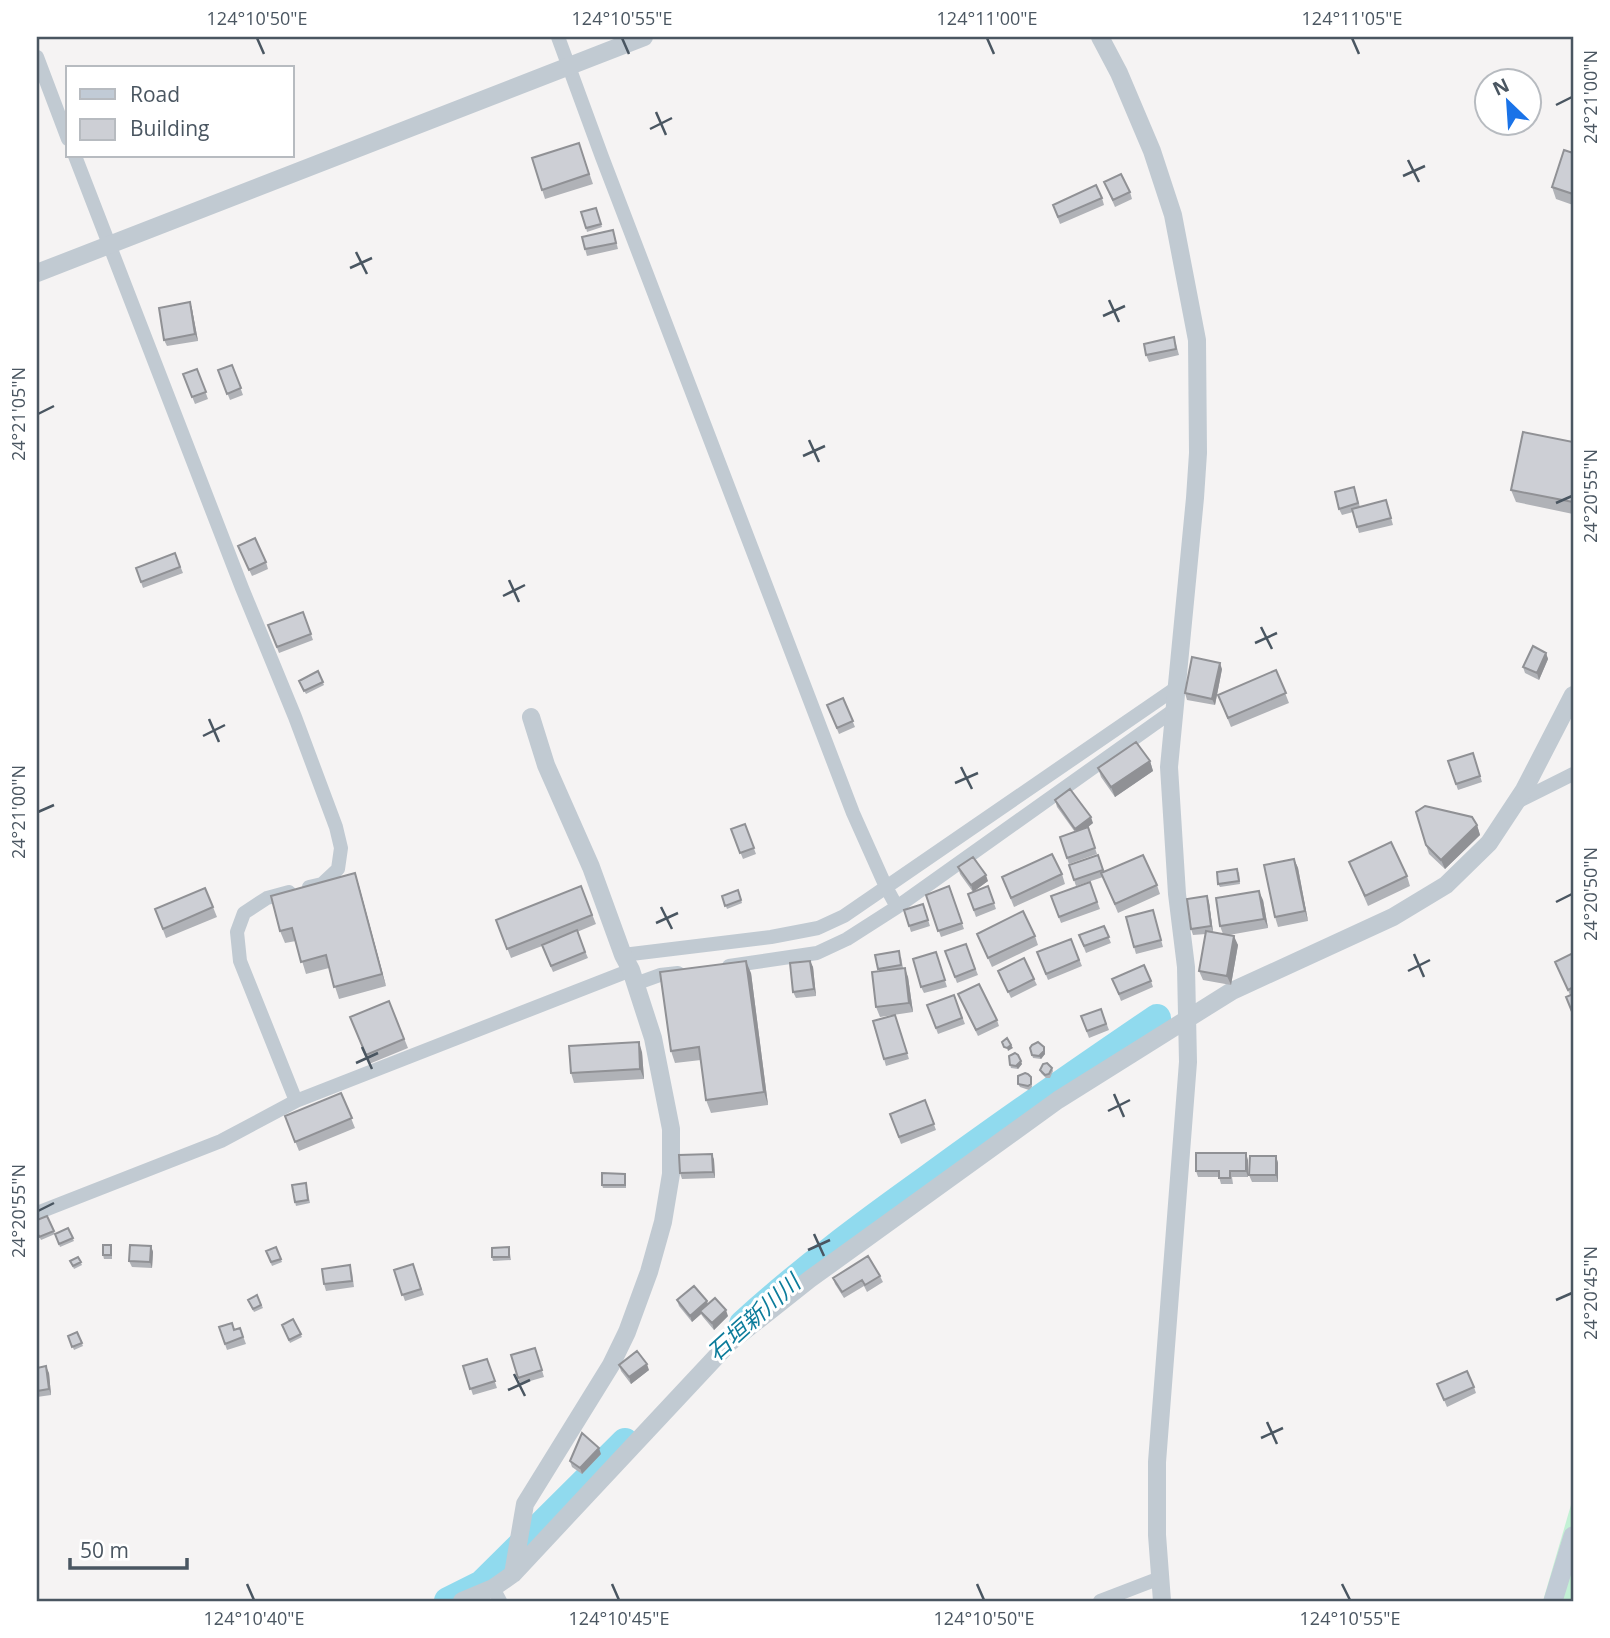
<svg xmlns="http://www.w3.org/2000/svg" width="1610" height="1638" font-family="'Open Sans','Noto Sans JP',sans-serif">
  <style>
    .green { fill: #c3f1d5 }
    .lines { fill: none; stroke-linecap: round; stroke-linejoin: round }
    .river { stroke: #90daee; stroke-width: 28 }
    .minor { stroke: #c1cad2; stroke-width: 14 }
    .tertiary { stroke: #c1cad2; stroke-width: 18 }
    .secondary { stroke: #c1cbd6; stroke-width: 19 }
    .wall { fill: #b0b2b7 }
    .shaded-wall { fill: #909195 }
    .building { fill: #cdcfd5; stroke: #909195; stroke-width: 2 }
    .ticks { fill: none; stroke: #4a5661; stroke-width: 2.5 }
    .labels { text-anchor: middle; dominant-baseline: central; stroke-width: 6; stroke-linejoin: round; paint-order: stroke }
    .water-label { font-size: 23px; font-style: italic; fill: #0c7c9b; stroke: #fff }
    .neatline { fill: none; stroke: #4a5661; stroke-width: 2.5 }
    .ticks-label { font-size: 18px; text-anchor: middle; fill: #4a5661 }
  </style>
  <rect width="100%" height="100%" fill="#f5f3f3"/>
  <path class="green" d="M1573,1498V1601H1543Z"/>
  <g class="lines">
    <path class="river" d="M743,1324C801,1271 863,1225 926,1180C1002,1124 1079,1071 1157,1018
      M448,1601L482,1584L625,1442"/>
    <path class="minor" d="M558,37L602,157L853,813L886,887L897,907
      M37,57L68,139
      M75,156L242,588L295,717L336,827L341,848L338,869L322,884L309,887
      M1515,803L1573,774
      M289,892L267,898L244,913L237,932L240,961L296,1101
      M623,955L771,937L818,928L844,916L1176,688
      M729,966L817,953L847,939L897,907L1174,710
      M635,984L660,975L678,973
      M37,1213L221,1141L296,1101L631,970
      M493,1588L500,1601
      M1100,1601L1160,1578"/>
    <path class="tertiary" d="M1100,37L1119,73L1152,151L1173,215L1197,340L1198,453L1195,498L1169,767L1177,894L1186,967L1188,1062L1157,1462V1535L1162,1601
      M37,273L644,37
      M513,1574L525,1504L611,1365L627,1332L649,1272L663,1222L671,1174V1129L653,1038L631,970L623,955L591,867L546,765L531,717
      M462,1601L493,1588L513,1574L729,1343L810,1279L1058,1100L1232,991L1393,917L1446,885L1489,843L1524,790L1573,695"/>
    <path class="secondary" d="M1553,1601L1573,1536"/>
  </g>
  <path class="wall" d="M579,143L593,184L545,199L532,158Z
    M1573,153V205L1556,199L1552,187Z
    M1104,182L1130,192L1132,199L1115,207Z
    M1102,198L1104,205L1060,224L1053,205Z
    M596,208L602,227L587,232L586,228Z
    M615,237L618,249L587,256L585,249Z
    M190,302L192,309L198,341L167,346L164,340Z
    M1176,344L1179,355L1149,362L1146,355Z
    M232,365L243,395L230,400L218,370Z
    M197,369L208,399L195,404L183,374Z
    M1573,442V514L1516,502L1511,490Z
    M1356,493L1360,507H1388L1393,525L1359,533L1353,512L1342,515L1339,509Z
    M238,546L266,562L268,569L252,576Z
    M175,553L183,573L143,588L136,568Z
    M303,612L313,640L279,653L268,625Z
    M1546,653L1548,659L1539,680L1525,673L1523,667Z
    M1222,669L1215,705L1187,700L1185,693Z
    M1276,670L1289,703L1231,727L1218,695Z
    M318,671L324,685L306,694L299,681Z
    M843,698L855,727L839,734L827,705Z
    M1473,753L1482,782L1458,790L1448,761Z
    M1150,761L1153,771L1115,797L1101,777L1098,768Z
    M1055,800L1093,823L1088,827L1097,854L1069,864L1060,837L1075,832L1057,807Z
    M745,824L756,854L743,859L731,829Z
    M1477,825L1480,835L1445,869L1429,854L1426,845Z
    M1098,855L1104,872L1157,885L1160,894L1118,913L1103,877L1076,886L1069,865Z
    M1294,859L1298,868L1308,921L1278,927L1275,917Z
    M1349,862L1407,876L1410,886L1368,906Z
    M958,867L988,881L973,892L960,874Z
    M1239,872L1240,884L1220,887L1218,884Z
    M355,873L359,886L386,986L339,999L329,968L306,974L296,941L285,943L280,931Z
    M1062,874L1065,884L1014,907L1002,877Z
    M1090,882L1100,909L1061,923L1051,896Z
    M581,886L596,924L577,932L588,958L553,972L542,946L511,958L496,920Z
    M949,886L964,929L941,937L926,895Z
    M988,886L996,909L976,917L968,894Z
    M738,890L742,903L727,909L722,896Z
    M1207,896L1209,902L1213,932L1223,934L1220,926L1263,900L1268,928L1229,935L1238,945L1231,985L1203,980L1199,971L1206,934L1193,935L1191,929Z
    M923,904L930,926L911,932L904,910Z
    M213,907L217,917L166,938L155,909Z
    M1153,910L1163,947L1136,954L1134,947Z
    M1104,926L1111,943L1086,953L1079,935Z
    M977,934L1035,936L1038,945L992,967Z
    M1071,939L1082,966L1048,980L1037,952Z
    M966,944L978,975L957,983L945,951Z
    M936,952L947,987L924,993L921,987Z
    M1573,953V1016L1566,997L1570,995L1555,962Z
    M875,955L901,957L903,968L908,977L913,1012L880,1017L876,1007L879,971Z
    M810,961L813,967L816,996L796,998L793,992Z
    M998,971L1034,979L1037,985L1011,998Z
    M751,973L768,1105L711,1113L706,1100L701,1060L675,1063L671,1051Z
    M1151,981L1153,987L1121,1001L1115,985Z
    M958,994L997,1020L999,1026L978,1036Z
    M954,995L965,1024L938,1034L927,1005Z
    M389,1001L408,1048L369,1064L350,1017Z
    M1101,1009L1109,1030L1089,1038L1081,1016Z
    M895,1015L909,1059L886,1066L873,1021Z
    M1030,1048L1045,1050V1054L1041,1059L1033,1058Z
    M642,1052L644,1079L574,1083L571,1073Z
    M1022,1064L1018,1069L1011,1068L1010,1065Z
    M1052,1068L1053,1071L1050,1078H1046L1041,1073L1040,1070Z
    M1031,1077L1032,1087L1029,1090L1020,1087L1018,1084Z
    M341,1093L355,1128L299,1151L285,1116Z
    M925,1100L936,1130L901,1144L890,1114Z
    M712,1154L714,1160L715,1178L682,1179L680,1173Z
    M1276,1156L1278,1163V1182H1252L1249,1175Z
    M1248,1160V1177H1232L1233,1184H1221L1219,1177H1198L1196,1171Z
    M625,1174L626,1177V1188H603L602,1185Z
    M306,1183L310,1203L296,1206L295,1202Z
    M47,1216L55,1234L41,1240L37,1232Z
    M68,1228L74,1241L60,1247L55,1234Z
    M151,1246L153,1252L152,1268L132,1267L129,1261Z
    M276,1247L282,1262L272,1266L266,1251Z
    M509,1247L511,1260L493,1261L492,1257Z
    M112,1248V1259H104L103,1255Z
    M78,1257L82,1265L74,1269L70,1261Z
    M413,1264L424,1295L405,1301L394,1270Z
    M352,1272L354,1287L326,1291L324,1284Z
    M880,1276L883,1282L867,1292L864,1286L844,1298L835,1284L833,1278Z
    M257,1295L263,1308L254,1312L248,1300Z
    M677,1300L708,1304L728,1316L714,1330L703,1317L701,1314L692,1322L679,1306Z
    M293,1319L302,1337L290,1343L282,1325Z
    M219,1327L234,1329L240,1328L246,1344L227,1350Z
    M77,1332L83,1346L74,1350L68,1336Z
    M535,1348L544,1377L520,1384L511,1355Z
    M487,1359L497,1388L473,1395L463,1366Z
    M619,1365L649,1370L631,1384L621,1371Z
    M37,1368L49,1373L51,1395L37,1397Z
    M1437,1384L1474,1387L1476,1393L1447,1407Z
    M601,1454L582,1474L572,1467L570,1461Z"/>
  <path class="shaded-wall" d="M190,302L192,309L198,341L195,334Z
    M1546,653L1548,659L1539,680L1537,673Z
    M1220,663L1222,669L1215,705L1212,699Z
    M1150,761L1153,771L1115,797L1111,787Z
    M1091,817L1093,823L1078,835L1075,829Z
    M1477,825L1480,835L1445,869L1441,860Z
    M1294,859L1298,868L1308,921L1305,911Z
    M355,873L359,886L386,986L382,974Z
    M986,875L988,881L973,892L971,885Z
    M1259,891L1263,900L1268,928L1264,919Z
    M1207,896L1209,902L1213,932L1211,926Z
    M1234,936L1238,945L1231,985L1227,976Z
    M746,961L751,973L768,1105L764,1092Z
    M810,961L813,967L816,996L814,989Z
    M905,968L908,977L913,1012L909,1003Z
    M639,1042L642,1052L644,1079L640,1069Z
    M1011,1045L1013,1048L1008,1051L1007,1048Z
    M1044,1047L1045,1054L1041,1059L1039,1056Z
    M1021,1061L1022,1064L1018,1069L1016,1066Z
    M1246,1153L1248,1160V1177L1246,1171Z
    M712,1154L714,1160L715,1178L713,1172Z
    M1276,1156L1278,1163V1182L1276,1175Z
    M151,1246L153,1252L152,1268L150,1262Z
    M707,1301L709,1307L700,1311L701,1314L692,1322L690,1316Z
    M726,1310L728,1316L714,1330L712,1323Z
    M647,1364L649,1370L631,1384L629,1377Z
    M46,1366L49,1373L51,1395L49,1389Z
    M599,1448L601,1454L582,1474L580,1468Z"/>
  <path class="building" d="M579,143L589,174L542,190L532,158Z
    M1564,150L1573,153V194L1552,187Z
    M1121,174L1130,192L1113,200L1104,182Z
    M1096,185L1102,198L1058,217L1053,205Z
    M596,208L601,224L586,228L581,212Z
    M613,230L616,243L585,249L582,237Z
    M190,302L195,334L164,340L159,308Z
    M1174,337L1176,349L1146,355L1144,344Z
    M232,365L241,388L227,394L218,370Z
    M197,369L206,392L192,397L183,374Z
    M1523,432L1573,442V502L1511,490Z
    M1354,487L1358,503L1339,509L1335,492Z
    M1386,500L1391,518L1357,527L1352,509Z
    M255,538L266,562L249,570L238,546Z
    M175,553L180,567L141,582L136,568Z
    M303,612L311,634L277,647L268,625Z
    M1533,646L1546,653L1537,673L1523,667Z
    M1192,657L1220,663L1212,699L1185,693Z
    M1276,670L1286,693L1228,718L1218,695Z
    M318,671L323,682L304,691L299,681Z
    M843,698L853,721L837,728L827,705Z
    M1136,742L1150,761L1111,787L1098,768Z
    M1473,753L1480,776L1456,784L1448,761Z
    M1070,789L1091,817L1075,829L1055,800Z
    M1425,806L1472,817L1477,825L1441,860L1426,845L1416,812Z
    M745,824L754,848L740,853L731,829Z
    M1088,827L1095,848L1067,858L1060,837Z
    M1391,842L1407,876L1365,896L1349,862Z
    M1052,854L1062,874L1011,898L1002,877Z
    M1098,855L1103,870L1074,880L1069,865Z
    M1143,855L1157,885L1115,904L1101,873Z
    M973,857L986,875L971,885L958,867Z
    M1294,859L1305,911L1275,917L1264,865Z
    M1237,869L1239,881L1218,884L1217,872Z
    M355,873L382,974L334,987L326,955L301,962L292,928L280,931L271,896Z
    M1090,882L1097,902L1059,917L1051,896Z
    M581,886L592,915L507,949L496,920Z
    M949,886L962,923L938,931L926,895Z
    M988,886L994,903L974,910L968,894Z
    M205,888L213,907L163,929L155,909Z
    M738,890L741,900L725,906L722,896Z
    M1259,891L1264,919L1220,926L1216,898Z
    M1207,896L1211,926L1191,929L1187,899Z
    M923,904L928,920L909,926L904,910Z
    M1153,910L1161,940L1134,947L1126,917Z
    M1023,911L1035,936L988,958L977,934Z
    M1104,926L1109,937L1084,946L1079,935Z
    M577,930L585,952L551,966L542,945Z
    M1206,931L1234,936L1227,976L1199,971Z
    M1071,939L1079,960L1046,974L1037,952Z
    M966,944L975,969L955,977L945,951Z
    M899,951L901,965L878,969L875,955Z
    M936,952L945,980L921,987L913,959Z
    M1573,953V987L1568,990L1555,962Z
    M1024,958L1034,979L1008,992L998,971Z
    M746,961L764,1092L706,1100L699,1047L671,1051L660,972Z
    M810,961L814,989L793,992L790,963Z
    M1144,965L1151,981L1119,994L1112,979Z
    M905,968L909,1003L876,1007L872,972Z
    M979,984L997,1020L976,1030L958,994Z
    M1573,994V1014L1566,997Z
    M954,995L962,1018L936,1028L927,1005Z
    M389,1001L404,1039L366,1055L350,1017Z
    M1101,1009L1106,1024L1087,1031L1081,1016Z
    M895,1015L907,1053L884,1059L873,1021Z
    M1007,1038L1011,1045L1007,1048L1004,1047L1002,1042Z
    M639,1042L640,1069L571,1073L569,1046Z
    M1038,1042L1044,1047V1051L1039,1056L1032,1055L1030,1048L1032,1045Z
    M1015,1053L1018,1055L1021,1061L1016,1066L1010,1065L1009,1056Z
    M1047,1063L1052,1068L1049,1074L1045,1075L1040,1070L1043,1064Z
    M1025,1073L1028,1074L1031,1077V1084L1028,1086L1018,1084V1076Z
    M341,1093L352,1118L295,1142L285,1116Z
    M925,1100L934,1124L899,1137L890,1114Z
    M1196,1153H1246V1171H1230V1178H1219V1171H1196Z
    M712,1154L713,1172L680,1173L679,1155Z
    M1250,1156H1276V1175H1249Z
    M602,1173L625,1174V1185H602Z
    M306,1183L308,1200L295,1202L292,1185Z
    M47,1216L54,1231L39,1237L37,1231V1220Z
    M68,1228L73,1238L59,1244L55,1234Z
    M103,1245H111V1255H103Z
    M130,1245L151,1246L150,1262L129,1261Z
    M276,1247L281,1259L271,1262L266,1251Z
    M509,1247V1257H492V1248Z
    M868,1256L880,1276L865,1285L862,1280L842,1292L833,1278Z
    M78,1257L81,1262L73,1266L70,1261Z
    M413,1264L421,1289L402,1295L394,1270Z
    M350,1265L352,1281L324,1284L322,1269Z
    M694,1286L707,1301L690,1316L677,1300Z
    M257,1295L261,1305L253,1309L248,1300Z
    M715,1298L726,1310L712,1323L700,1311Z
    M293,1319L301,1334L289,1340L282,1325Z
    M232,1323L234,1330L240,1328L243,1337L225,1344L219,1327Z
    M77,1332L82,1343L72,1347L68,1336Z
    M535,1348L542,1370L518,1378L511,1355Z
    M637,1351L647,1364L629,1377L619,1365Z
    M487,1359L495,1381L470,1389L463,1366Z
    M46,1366L49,1389L37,1391V1368Z
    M1467,1371L1474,1387L1444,1400L1437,1384Z
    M582,1433L599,1448L580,1468L570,1461Z"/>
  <path class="ticks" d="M257,38L264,54M622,38L629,54M987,38L994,54M1352,38L1359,54M1556,105L1572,97M656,112L666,135M650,129L672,118M1408,160L1419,182M1403,176L1425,166M356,252L367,274M350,268L372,258M1109,300L1119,322M1103,316L1125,306M38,414L54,406M809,440L819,462M803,456L825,446M1556,503L1572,496M509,580L519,602M503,596L525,585M1261,627L1272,649M1255,643L1277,633M209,719L219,742M203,736L225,725M961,767L972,789M955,783L978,773M38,812L54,805M1556,902L1572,894M661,907L672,929M656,923L678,913M1414,954L1424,977M1408,971L1430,960M362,1047L372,1069M356,1063L378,1053M1114,1094L1124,1117M1108,1111L1130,1100M38,1211L54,1203M814,1234L824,1256M808,1250L830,1240M1556,1300L1572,1293M514,1374L525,1396M508,1390L530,1380M1267,1422L1277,1444M1261,1438L1283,1428M247,1584L254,1600M612,1584L619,1600M977,1584L984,1600M1342,1584L1350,1600"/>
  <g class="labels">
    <g class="water-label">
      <text transform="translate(753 1317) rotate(-42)">石垣新川川</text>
    </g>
  </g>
  <rect width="1610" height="1638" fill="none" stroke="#ffffff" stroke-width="77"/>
  <rect x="66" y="66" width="228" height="91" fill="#ffffff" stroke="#b7bbc0" stroke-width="2"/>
  <rect x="80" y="89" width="35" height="10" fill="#c1cbd6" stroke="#b7bbc0" stroke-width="2"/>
  <text x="130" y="102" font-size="21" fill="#4a5661">Road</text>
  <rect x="80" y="119" width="35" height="21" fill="#cdcfd5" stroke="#b7bbc0" stroke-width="2"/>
  <text x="130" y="136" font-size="21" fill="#4a5661">Building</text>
  <g transform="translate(1508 102) rotate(335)"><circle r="33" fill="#ffffff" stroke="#b7bbc0" stroke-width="2"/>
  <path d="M0-5L12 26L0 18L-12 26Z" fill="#1a73e8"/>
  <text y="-10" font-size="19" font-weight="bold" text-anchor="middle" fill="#4a5661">N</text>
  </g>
  <path d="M70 1558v10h117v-10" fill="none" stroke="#4a5661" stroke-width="3.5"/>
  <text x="80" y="1558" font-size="21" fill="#4a5661" stroke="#ffffff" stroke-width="5" paint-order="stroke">50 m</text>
  <rect x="38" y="38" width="1534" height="1562" class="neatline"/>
  <g class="ticks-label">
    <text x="257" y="25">124°10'50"E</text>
    <text x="622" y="25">124°10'55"E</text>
    <text x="987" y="25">124°11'00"E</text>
    <text x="1352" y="25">124°11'05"E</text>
    <text transform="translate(1591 97) rotate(-90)" y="6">24°21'00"N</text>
    <text transform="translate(19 414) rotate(-90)" y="6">24°21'05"N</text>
    <text transform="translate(1591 496) rotate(-90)" y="6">24°20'55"N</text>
    <text transform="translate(19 812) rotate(-90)" y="6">24°21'00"N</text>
    <text transform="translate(1591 894) rotate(-90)" y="6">24°20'50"N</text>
    <text transform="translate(19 1211) rotate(-90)" y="6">24°20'55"N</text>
    <text transform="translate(1591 1293) rotate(-90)" y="6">24°20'45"N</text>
    <text x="254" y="1625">124°10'40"E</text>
    <text x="619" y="1625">124°10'45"E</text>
    <text x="984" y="1625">124°10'50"E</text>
    <text x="1350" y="1625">124°10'55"E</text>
  </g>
</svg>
